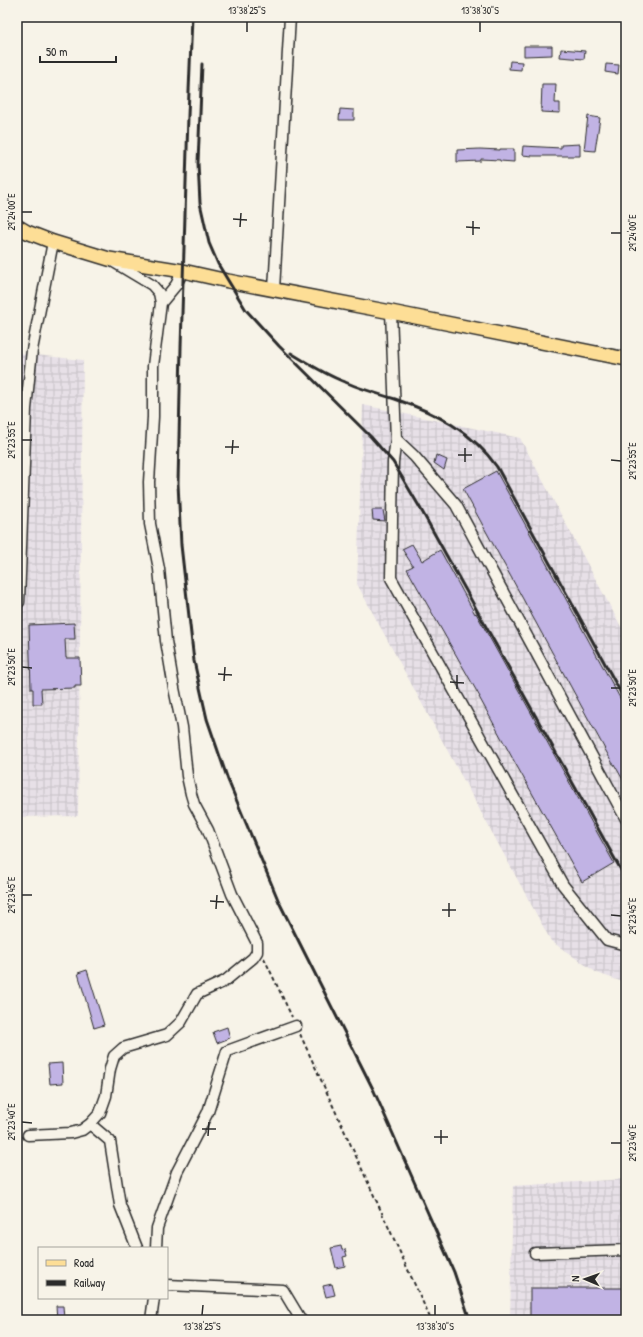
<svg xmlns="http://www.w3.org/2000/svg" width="643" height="1337" font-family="'Patrick Hand',sans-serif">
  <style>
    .industrial { fill: url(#industrial-grid) }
    .building { fill: #c1b3e4; stroke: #2b2b2b }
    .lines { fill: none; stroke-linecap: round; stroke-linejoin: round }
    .minor-casing { stroke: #2b2b2b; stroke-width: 13 }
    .major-casing { stroke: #2b2b2b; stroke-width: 16 }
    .path { stroke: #2b2b2b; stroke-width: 2; stroke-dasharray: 4 3; stroke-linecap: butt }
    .minor { stroke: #f7f3e8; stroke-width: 10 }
    .major { stroke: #fdde96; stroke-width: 13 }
    .rail { stroke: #2b2b2b; stroke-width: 3 }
    .ticks { fill: none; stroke: #2b2b2b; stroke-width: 1.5 }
    .neatline { fill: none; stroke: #2b2b2b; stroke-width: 1.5 }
    .ticks-label { font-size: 10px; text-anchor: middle; fill: #2b2b2b }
  </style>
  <defs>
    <pattern id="industrial-grid" width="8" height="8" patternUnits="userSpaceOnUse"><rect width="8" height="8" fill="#e7e0e7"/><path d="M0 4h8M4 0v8" fill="none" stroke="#c6c0c6"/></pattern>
  </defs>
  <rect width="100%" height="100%" fill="#f7f3e8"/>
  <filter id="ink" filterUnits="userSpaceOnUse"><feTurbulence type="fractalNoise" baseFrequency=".025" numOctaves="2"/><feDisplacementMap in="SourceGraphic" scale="8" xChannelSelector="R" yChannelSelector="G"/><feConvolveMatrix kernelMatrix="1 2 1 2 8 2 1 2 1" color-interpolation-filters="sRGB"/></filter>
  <g filter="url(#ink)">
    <path class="industrial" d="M17,353L83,360L78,816L17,817Z
      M363,405L520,438L626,636V983L597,973L551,941L357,584Z
      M626,1179V1320H510L513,1186Z"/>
    <path class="building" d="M524,46H552V55L524,56Z
      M561,49L585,51L584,59L560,57Z
      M510,61L522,62L521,70L509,69Z
      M606,64L619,65L618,74L605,72Z
      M542,84H556L555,103H560V113L541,112Z
      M340,109L354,110V120H339Z
      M588,116L600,118L595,151L584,150Z
      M580,144V156H533L522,155L523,146L561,148V145Z
      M480,149L500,150V149H514V162L500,161V160L481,159V161L457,162V150Z
      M436,455L447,460L444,470L434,463Z
      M496,471L626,709V785L614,764H613L463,489Z
      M372,510H383L385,521L373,520Z
      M412,544L422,561L440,550L475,614L476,613L614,863L582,882L514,761L479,697H480L407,569L413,566L402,549Z
      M74,623L75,639H65L66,658H80L81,686H75V688L41,689L42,704H33V689H31L29,625Z
      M87,970L104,1025L94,1028L78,973Z
      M227,1027L230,1038L217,1043L213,1032Z
      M62,1063L63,1083L50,1084L48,1064Z
      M341,1246L342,1250L345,1249L347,1256L343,1257L345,1266L336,1268L331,1248Z
      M332,1284L335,1295L326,1297L323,1286Z
      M530,1288H626V1317L530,1318Z
      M56,1306H63L64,1319H57Z"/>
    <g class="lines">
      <g class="minor-casing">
        <path id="minor" d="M274,289L290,17
          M161,303L176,285L183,271
          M391,312L396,439L393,462L391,578L563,885L607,940L626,945
          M396,439L414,456L456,505L626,819
          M19,602L26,409L32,350L53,242
          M90,1124L110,1141L120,1205L137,1248
          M28,1135L71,1133L82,1130L90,1124L100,1113L106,1096L110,1069L114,1056L123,1048L167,1035L181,1022L197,994L225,981L253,958L257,952V943L232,894L208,830L194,804L191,794L187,776L182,727L174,688L166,641L159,569L150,524L149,482L153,417V366L161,303L159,293L152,285L112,261
          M156,1248L157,1228L177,1172L208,1112L227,1051L296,1026
          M535,1253L626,1250
          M167,1285L283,1290L301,1320
          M151,1320L154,1298"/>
      </g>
      <g class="major-casing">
        <path id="major" d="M17,226L27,232L53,242L109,259L183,271L228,281L391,312L626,359"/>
      </g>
      <path class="path" d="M264,958L292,1017
        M300,1034L431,1320"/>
      <use href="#minor" class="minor"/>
      <use href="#major" class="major"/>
      <path class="rail" d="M192,17L188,116L181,347L178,483L181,545L194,661L207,719L228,780L279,902L374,1091L454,1272L470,1320
        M202,64L198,163L200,203L209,243L218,264L246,310L279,346L371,437L393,462L419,506L626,879
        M291,353C309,364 326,375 345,382C361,389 378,394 395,399C436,413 472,431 497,467L626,702"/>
    </g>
  </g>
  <path class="ticks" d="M247,32V22M480,32V22M22,212H32M233,219L247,220M240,227L241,213M466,227L480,228M611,233H621M473,235V221M22,440H32M225,447H239M232,454L233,440M458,455H472M611,460L621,461M465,462V448M22,667L32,668M218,674L232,675M224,681L225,667M450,682L464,683M611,688H621M457,689V675M22,895H32M210,901L224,902M216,909L217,895M442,910H456M611,915L621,916M449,917V903M22,1122L32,1123M202,1129H216M208,1136L209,1122M434,1137H448M611,1143H621M441,1144V1130M202,1315L203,1305M435,1315V1305"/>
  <rect width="643" height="1337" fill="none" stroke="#f7f3e8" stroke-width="44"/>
  <rect x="38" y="1247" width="130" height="52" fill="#f7f3e8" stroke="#a5a39c"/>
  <rect x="46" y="1260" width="20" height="6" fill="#fdde96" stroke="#a5a39c"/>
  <text x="74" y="1267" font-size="12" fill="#2b2b2b">Road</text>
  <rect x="46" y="1280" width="20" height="6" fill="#2b2b2b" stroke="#a5a39c"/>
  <text x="74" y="1287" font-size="12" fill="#2b2b2b">Railway</text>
  <g transform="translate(585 1279) rotate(272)" stroke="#f7f3e8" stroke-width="3" paint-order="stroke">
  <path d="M0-3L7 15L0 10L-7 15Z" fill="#2b2b2b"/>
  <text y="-6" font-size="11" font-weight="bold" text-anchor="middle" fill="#2b2b2b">N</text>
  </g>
  <path d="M40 56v6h76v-6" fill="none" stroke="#2b2b2b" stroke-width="2"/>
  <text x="46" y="56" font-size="12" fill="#2b2b2b" stroke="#f7f3e8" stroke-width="3" paint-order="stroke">50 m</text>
  <rect x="22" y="22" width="599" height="1293" class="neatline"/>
  <g class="ticks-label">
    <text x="247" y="14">13°38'25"S</text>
    <text x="480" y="14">13°38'30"S</text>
    <text transform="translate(11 212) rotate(-90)" y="4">29°24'00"E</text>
    <text transform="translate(632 233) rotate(-90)" y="4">29°24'00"E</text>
    <text transform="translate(11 440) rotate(-90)" y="4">29°23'55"E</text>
    <text transform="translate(632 461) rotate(-90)" y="4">29°23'55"E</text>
    <text transform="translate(11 667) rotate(-90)" y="4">29°23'50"E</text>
    <text transform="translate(632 688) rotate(-90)" y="4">29°23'50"E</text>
    <text transform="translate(11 895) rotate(-90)" y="4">29°23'45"E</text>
    <text transform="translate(632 916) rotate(-90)" y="4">29°23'45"E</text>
    <text transform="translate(11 1122) rotate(-90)" y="4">29°23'40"E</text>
    <text transform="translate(632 1143) rotate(-90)" y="4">29°23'40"E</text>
    <text x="202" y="1330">13°38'25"S</text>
    <text x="435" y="1330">13°38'30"S</text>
  </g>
</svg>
